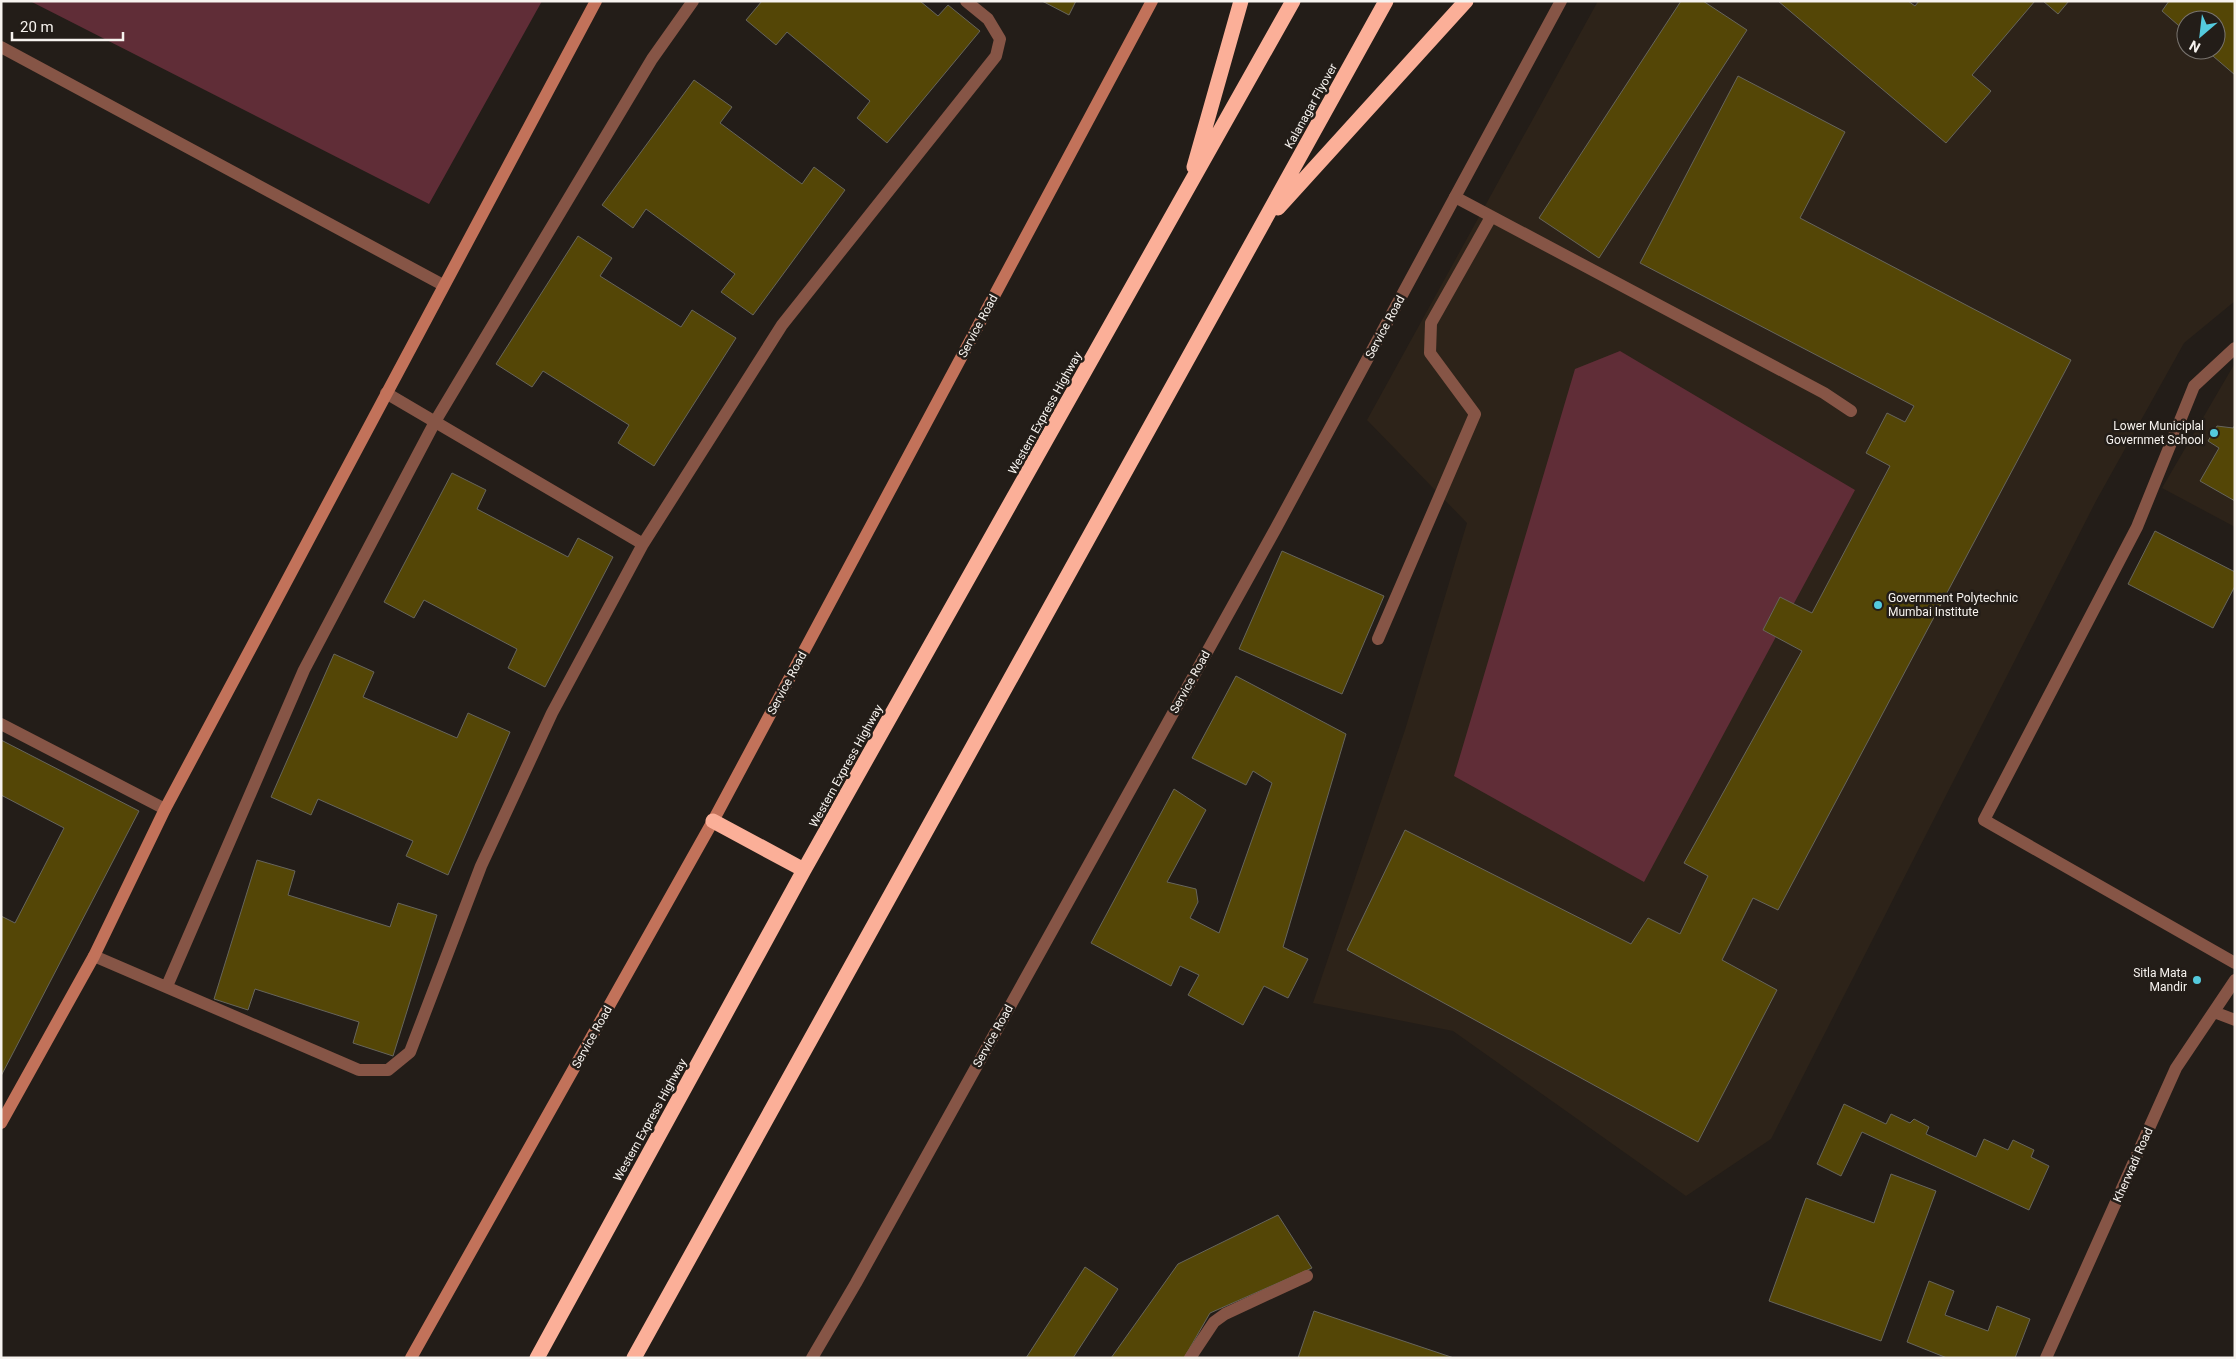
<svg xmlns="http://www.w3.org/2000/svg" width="2236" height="1359" font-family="Roboto,sans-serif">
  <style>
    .built { fill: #2d2319; fill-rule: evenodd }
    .green { fill: #602d37 }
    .building { fill: #544606; stroke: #67655c }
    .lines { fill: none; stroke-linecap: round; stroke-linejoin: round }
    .lane { stroke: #865546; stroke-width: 12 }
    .street { stroke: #865546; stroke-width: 12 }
    .secondary { stroke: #c2725a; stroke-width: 12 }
    .highway { stroke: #fbaf98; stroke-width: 15 }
    .poi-dot { fill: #54cadd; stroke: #231d18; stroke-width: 2 }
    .labels { text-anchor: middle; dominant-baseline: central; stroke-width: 5; stroke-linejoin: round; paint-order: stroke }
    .street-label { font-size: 12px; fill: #f7f3ef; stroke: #231d18 }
    .poi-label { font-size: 12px; fill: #f7f3ef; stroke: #231d18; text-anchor: end }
  </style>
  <rect width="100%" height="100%" fill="#231d18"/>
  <path class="built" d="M1598,1H2235V301L2184,343L2096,501L1771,1139L1686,1196L1453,1031L1313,1003L1405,730L1467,523L1367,420ZM2186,20H2216V50H2186Z
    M2235,363V527L2162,488Z"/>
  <path class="green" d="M30,1H542L429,204Z
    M1620,351L1855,490L1644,882L1454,776L1575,369Z"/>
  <path class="building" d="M762,1H920L938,16L948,5L980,31L887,143L857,118L870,101L787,32L776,45L746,20Z
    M1042,1H1076L1069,15Z
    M1681,1H1703L1747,30L1599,258L1539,218Z
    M1778,1H1908L1915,6L1919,1H2035L1972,75L1991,91L1946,143Z
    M2043,1H2069L2058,14Z
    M2169,1H2235V75L2206,50H2216V20H2186V32L2162,11Z
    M1738,76L1845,132L1800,218L2071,360L1778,910L1753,898L1722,960L1777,990L1698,1142L1347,950L1405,830L1631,944L1648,918L1680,934L1708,876L1684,863L1802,651L1763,630L1780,597L1812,613L1890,466L1866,453L1887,413L1905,422L1914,406L1640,263Z
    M694,80L732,107L720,123L802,184L814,167L845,190L753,315L721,292L735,274L646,209L633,228L602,205Z
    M578,236L612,258L600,276L681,327L692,310L736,338L654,466L618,443L629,425L543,371L532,387L496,364Z
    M2235,425V501L2200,481L2219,448L2208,441L2217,426L2233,428Z
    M452,473L486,490L477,509L568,557L578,538L613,557L545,687L508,668L517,649L424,600L414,618L384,602Z
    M2155,531L2235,572V586L2213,628L2128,584Z
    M1282,551L1384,596L1342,694L1239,649Z
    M334,654L374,672L363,697L457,738L468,713L510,732L448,875L406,856L413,841L318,799L311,815L271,797Z
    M1236,676L1346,734L1283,947L1308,959L1288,998L1264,986L1243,1025L1188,995L1199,975L1180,966L1171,986L1091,943L1174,789L1206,810L1167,882L1196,889L1198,902L1190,918L1219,933L1272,783L1253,771L1246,785L1192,758Z
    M1,740L139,811L1,1076V916L15,923L64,828L1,795Z
    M257,860L295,871L288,895L390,927L398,903L437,915L393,1056L353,1043L359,1022L255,989L248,1010L214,999Z
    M1844,1104L1886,1124L1891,1114L1910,1123L1914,1119L1929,1127L1926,1134L1976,1157L1984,1139L2008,1150L2013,1140L2034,1150L2031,1157L2049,1166L2029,1210L1862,1132L1841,1176L1817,1164Z
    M1891,1174L1936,1191L1881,1341L1769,1301L1806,1198L1874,1223Z
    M1278,1215L1312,1268L1210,1313L1184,1358H1111L1178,1264Z
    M1085,1267L1118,1289L1073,1358H1026Z
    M1929,1281L1954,1291L1945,1315L1988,1331L1997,1306L2030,1319L2015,1358H1947L1907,1342Z
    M1314,1311L1454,1358H1298Z"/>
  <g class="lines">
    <path class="lane" d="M1455,197L1824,393L1851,411
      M1378,639L1475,414L1430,353L1431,323L1491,217"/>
    <path class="street" d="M1,47L443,285
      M2235,348L2194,386L2137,527L1984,820L2235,963
      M386,393L643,544
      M1,724L165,809
      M94,956L359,1070H388L410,1052L481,866L552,713L643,544L782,325L996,56L1000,39L988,19L966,1
      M167,986L304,670L436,420L652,59L693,1
      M2214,1012L2235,1020
      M812,1358L856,1283L1276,528L1561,1
      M1190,1358L1214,1322L1225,1314L1307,1276
      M2046,1358L2176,1068L2235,980"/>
    <path class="secondary" d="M1,1123L94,956L165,809L596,1
      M411,1358L713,821L1152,1"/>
    <path class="highway" d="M1194,167L1241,1
      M1278,208L1466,1
      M713,821L804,870
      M537,1358L804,870L1293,1
      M634,1358L1386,1"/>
  </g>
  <g class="poi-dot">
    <circle cx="2214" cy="433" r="5"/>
    <circle cx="1878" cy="605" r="5"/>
    <circle cx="2197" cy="980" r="5"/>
  </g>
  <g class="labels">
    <g class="street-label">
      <text transform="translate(1311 106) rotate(-61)">Kalanagar Flyover</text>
      <text transform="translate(978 326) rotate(-62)">Service Road</text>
      <text transform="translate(1385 327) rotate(-62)">Service Road</text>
      <text transform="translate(1045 413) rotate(-61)">Western Express Highway</text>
      <text transform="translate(1190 682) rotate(-61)">Service Road</text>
      <text transform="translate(787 683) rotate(-62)">Service Road</text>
      <text transform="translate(846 766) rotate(-61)">Western Express Highway</text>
      <text transform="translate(993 1036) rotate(-61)">Service Road</text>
      <text transform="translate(592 1037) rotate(-61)">Service Road</text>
      <text transform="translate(650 1120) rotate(-61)">Western Express Highway</text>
      <text transform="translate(2133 1165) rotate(-66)">Kherwadi Road</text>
    </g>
    <g class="poi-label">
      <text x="2204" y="426">Lower Municiplal<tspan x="2204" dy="14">Governmet School</tspan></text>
      <text x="1888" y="598" text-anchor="start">Government Polytechnic<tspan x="1888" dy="14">Mumbai Institute</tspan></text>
      <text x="2187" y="973">Sitla Mata<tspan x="2187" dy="14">Mandir</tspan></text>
    </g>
  </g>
  <rect width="2236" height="1359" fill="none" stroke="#f7f3ef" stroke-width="5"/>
  <g transform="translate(2201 35) rotate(208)"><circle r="24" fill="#231d18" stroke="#78736e"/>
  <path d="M0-4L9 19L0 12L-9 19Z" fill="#54cadd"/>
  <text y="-8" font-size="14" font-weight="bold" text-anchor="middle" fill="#f7f3ef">N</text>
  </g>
  <path d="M12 32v8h111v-8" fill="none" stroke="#f7f3ef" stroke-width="2.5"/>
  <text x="20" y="32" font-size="15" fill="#f7f3ef" stroke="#231d18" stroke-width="4" paint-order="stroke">20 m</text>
</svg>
